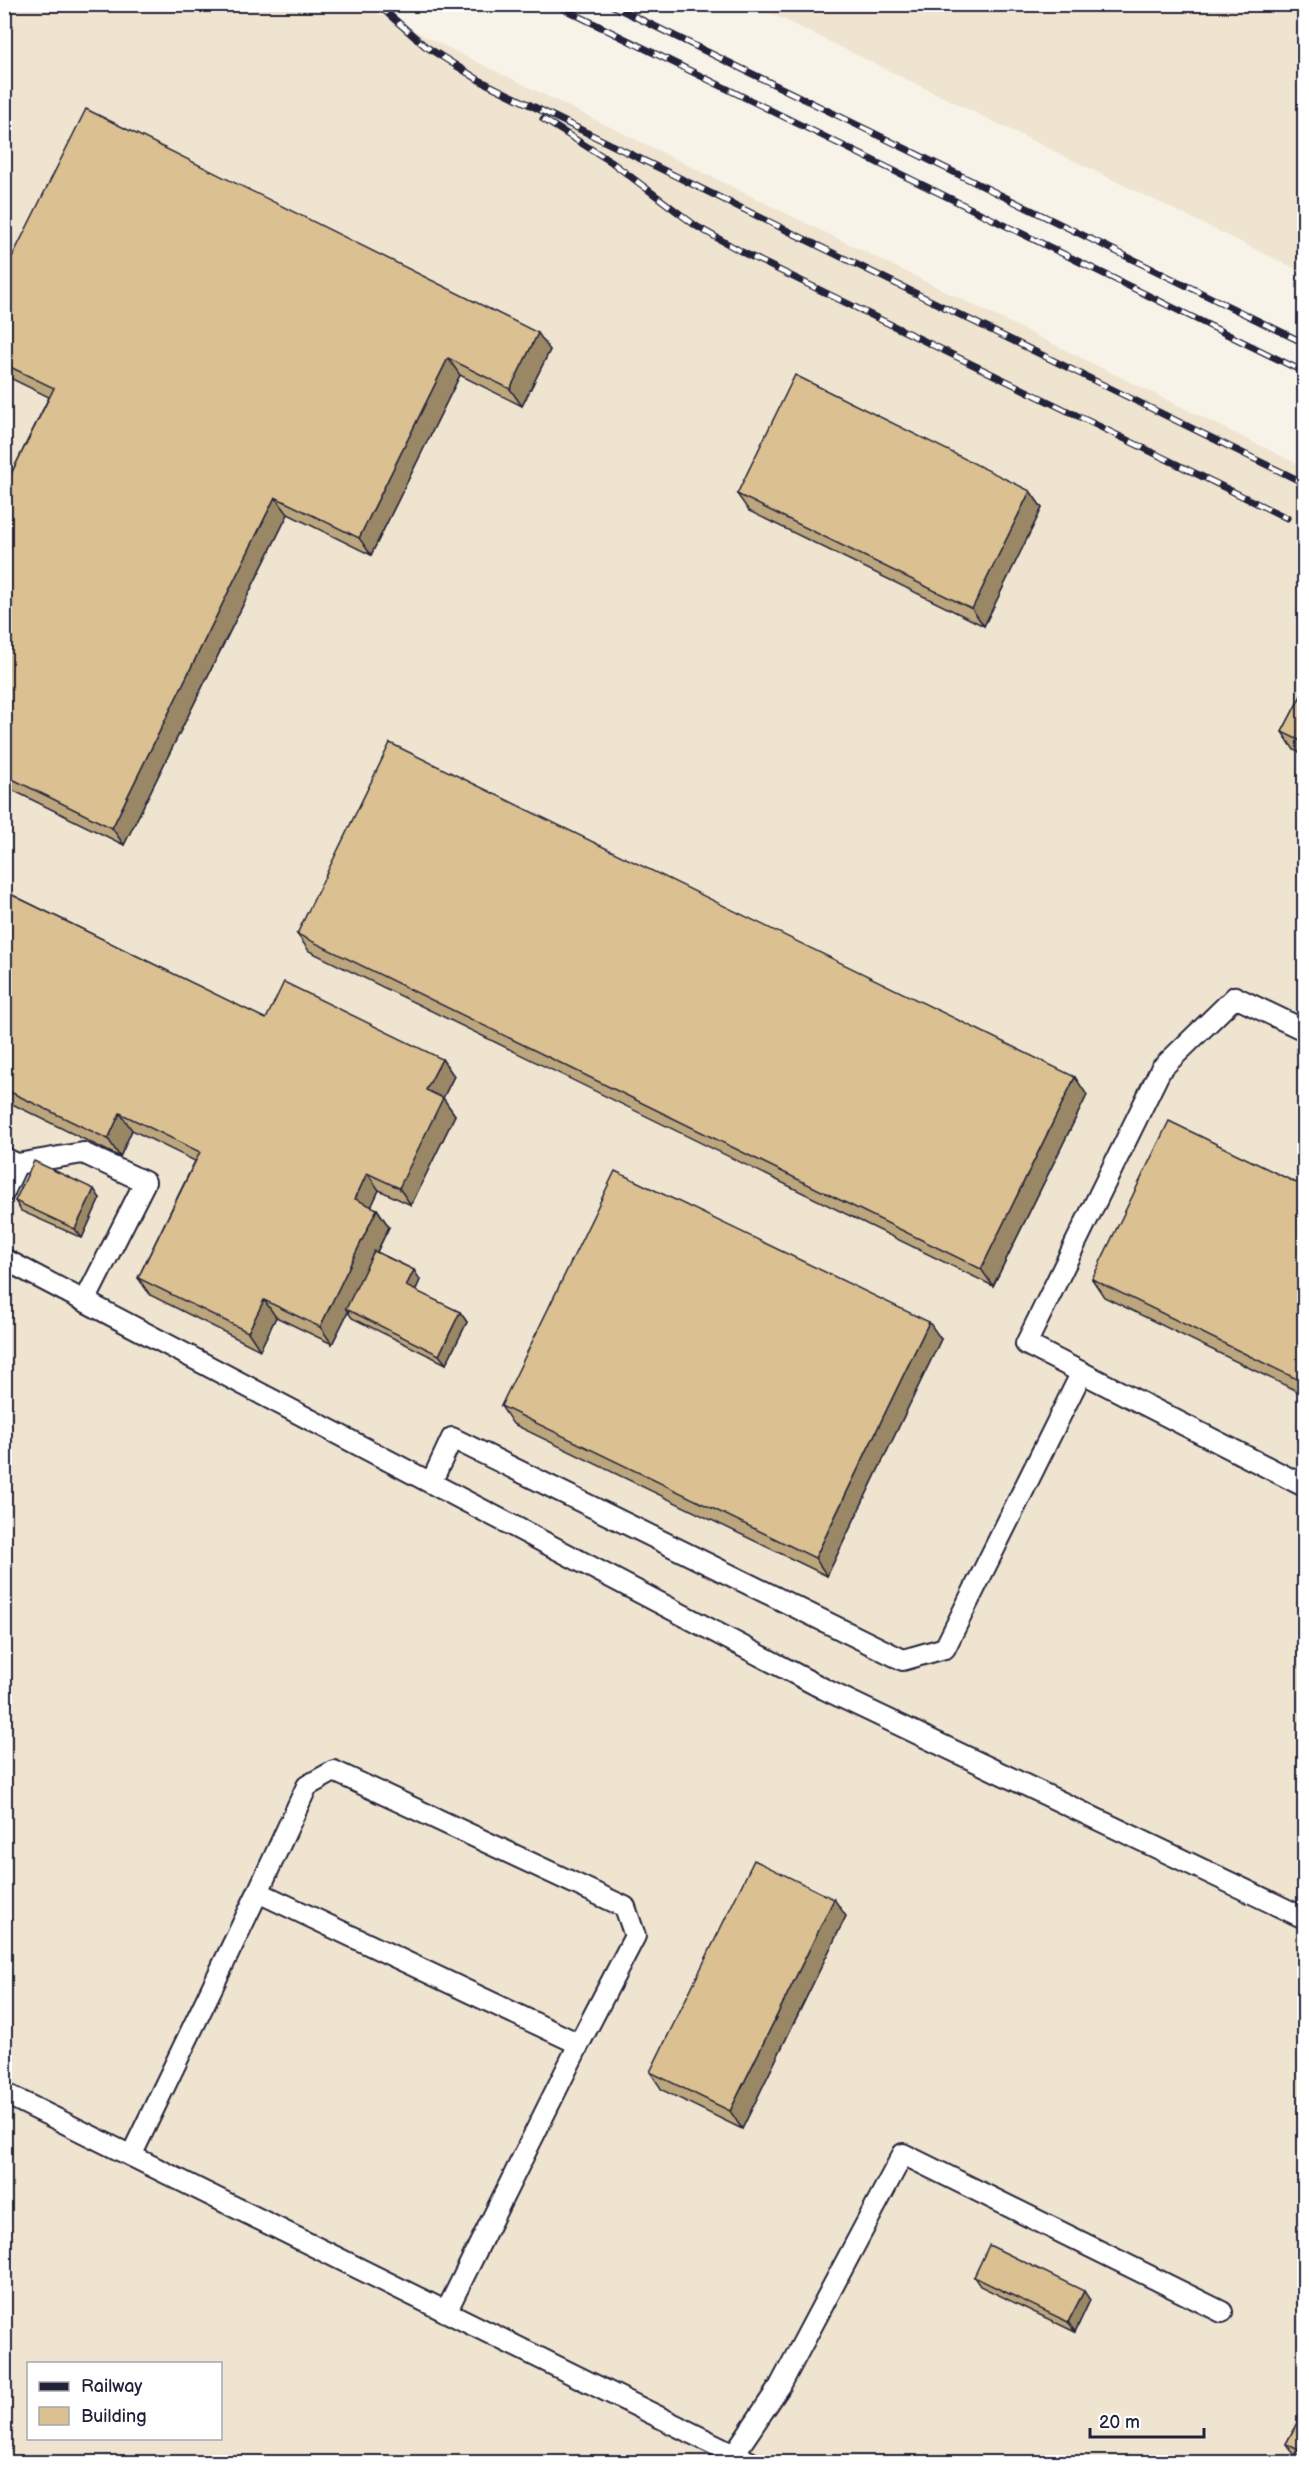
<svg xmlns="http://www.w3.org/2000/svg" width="1309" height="2467" font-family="'Balsamiq Sans',sans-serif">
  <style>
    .built { fill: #efe4cf; fill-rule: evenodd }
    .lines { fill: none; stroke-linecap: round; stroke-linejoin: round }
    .service-casing { stroke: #22223b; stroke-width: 24 }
    .service { stroke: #fff; stroke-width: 20 }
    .rail-casing { stroke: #22223b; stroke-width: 7 }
    .rail { stroke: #fff; stroke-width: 4.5; stroke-dasharray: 14; stroke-linecap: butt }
    .wall { fill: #bca67d; stroke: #22223b; stroke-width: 1.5 }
    .shaded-wall { fill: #998766; stroke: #22223b; stroke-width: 1.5 }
    .building { fill: #dbc191; stroke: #22223b; stroke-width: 1.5 }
  </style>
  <rect width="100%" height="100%" fill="#f8f3e9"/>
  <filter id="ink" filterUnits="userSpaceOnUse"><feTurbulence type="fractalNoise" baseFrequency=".0167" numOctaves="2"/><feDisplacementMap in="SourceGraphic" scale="12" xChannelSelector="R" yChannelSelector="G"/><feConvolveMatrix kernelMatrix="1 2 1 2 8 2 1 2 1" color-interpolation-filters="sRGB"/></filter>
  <g filter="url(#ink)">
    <path class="built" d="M5,5H361L1304,467V2462H5ZM28,2364H220V2438H28Z
      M754,5H1304V273Z"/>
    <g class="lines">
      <g class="service-casing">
        <path id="service" d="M1304,1030L1235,997L1161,1069L1026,1344L1304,1486
          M4,1158L17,1164L4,1192
          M17,1164L83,1153L145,1182L85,1301
          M4,1259L824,1689L1304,1918
          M431,1483L452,1438L903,1660L945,1648L1082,1372
          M258,1892L307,1786L334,1771L625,1907L635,1936L579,2044
          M4,2093L750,2462
          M131,2156L258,1892L579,2044L446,2312
          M734,2454L780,2386L903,2154L1222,2312"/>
      </g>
      <use href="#service" class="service"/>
      <g class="rail-casing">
        <path id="rail" d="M377,4L425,46L479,80L1304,483
          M554,4L1304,372
          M609,4L1304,343
          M543,119L610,161L696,226L744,253L1287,518"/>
      </g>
      <use href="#rail" class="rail"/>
    </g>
    <path class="wall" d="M4,273L550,350L522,406L460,375L371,555L288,514L124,845L4,786V483L6,484L49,397L4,375Z
      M1030,491L1042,508L984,626L749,511L737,494Z
      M1305,688V755L1294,750L1282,732Z
      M4,891L266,1019L442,1059L454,1076L443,1098L455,1115L411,1205L379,1190L371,1207L377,1209L389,1227L377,1252L414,1270L420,1280L415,1291L460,1312L467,1322L446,1364L352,1318L348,1312L332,1344L276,1317L260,1350L150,1295L138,1278L195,1161L132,1130L120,1157L4,1100Z
      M297,934L1087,1095L993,1286L309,951Z
      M1305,1187V1395L1104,1297L1092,1279Z
      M100,1198L82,1238L21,1211L15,1201Z
      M941,1339L827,1576L513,1424L501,1406Z
      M846,1916L742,2129L662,2090L650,2072Z
      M974,2277L1090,2300L1075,2332L980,2286Z
      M1305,2408V2459L1293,2453L1286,2444Z"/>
    <path class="shaded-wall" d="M538,333L550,350L522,406L510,389Z
      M448,358L460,375L371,555L359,538Z
      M1030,491L1042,508L984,626L972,609Z
      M275,497L288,514L124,845L112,828Z
      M442,1059L454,1076L443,1098L455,1115L411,1205L399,1188L426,1090Z
      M1075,1077L1087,1095L993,1286L981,1269Z
      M120,1113L132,1130L120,1157L108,1139Z
      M367,1173L379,1190L367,1216L355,1199Z
      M94,1189L100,1198L82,1238L75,1229Z
      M377,1209L389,1227L348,1310L346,1309L348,1312L332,1344L320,1327Z
      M414,1270L420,1280L413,1296L406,1286Z
      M264,1300L276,1317L260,1350L248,1332Z
      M460,1312L467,1322L446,1364L439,1355Z
      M929,1322L941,1339L827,1576L815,1558Z
      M834,1899L846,1916L742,2129L730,2111Z
      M1084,2291L1090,2300L1075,2332L1068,2322Z"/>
    <path class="building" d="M86,109L538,333L510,389L448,358L359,538L275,497L112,828L4,775V483L6,484L54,388L4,364V273Z
      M795,375L1030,491L972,609L737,494Z
      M1305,688V743L1282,732Z
      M390,743L1075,1077L981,1269L297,934Z
      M4,891L266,1019L284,982L442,1059L426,1090L443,1098L399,1188L367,1173L355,1199L377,1209L320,1327L264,1300L248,1332L138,1278L200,1152L120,1113L108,1139L4,1089Z
      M1169,1121L1305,1187V1383L1092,1279Z
      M34,1161L94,1189L75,1229L15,1201Z
      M615,1171L929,1322L815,1558L501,1406Z
      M374,1251L414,1270L406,1286L460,1312L439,1355L346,1309Z
      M754,1860L834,1899L730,2111L650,2072Z
      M989,2245L1084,2291L1068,2322L974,2277Z
      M1305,2408V2453L1286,2444Z"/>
  </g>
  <rect width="1309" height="2467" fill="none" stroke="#fff" stroke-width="24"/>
  <rect x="12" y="12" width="1285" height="2443" fill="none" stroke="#22223b" stroke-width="2" filter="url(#ink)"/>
  <rect x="27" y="2362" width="195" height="78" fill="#ffffff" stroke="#a7a7b1" stroke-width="1.5"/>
  <rect x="39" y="2382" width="30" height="9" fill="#22223b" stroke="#a7a7b1" stroke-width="1.5"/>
  <text x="81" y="2392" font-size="18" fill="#22223b">Railway</text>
  <rect x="39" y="2407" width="30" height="18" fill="#dbc191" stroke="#a7a7b1" stroke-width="1.5"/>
  <text x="81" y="2422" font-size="18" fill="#22223b">Building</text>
  <path d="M1090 2428v9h114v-9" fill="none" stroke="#22223b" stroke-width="3"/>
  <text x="1099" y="2428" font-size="18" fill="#22223b" stroke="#ffffff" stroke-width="4.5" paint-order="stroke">20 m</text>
</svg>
